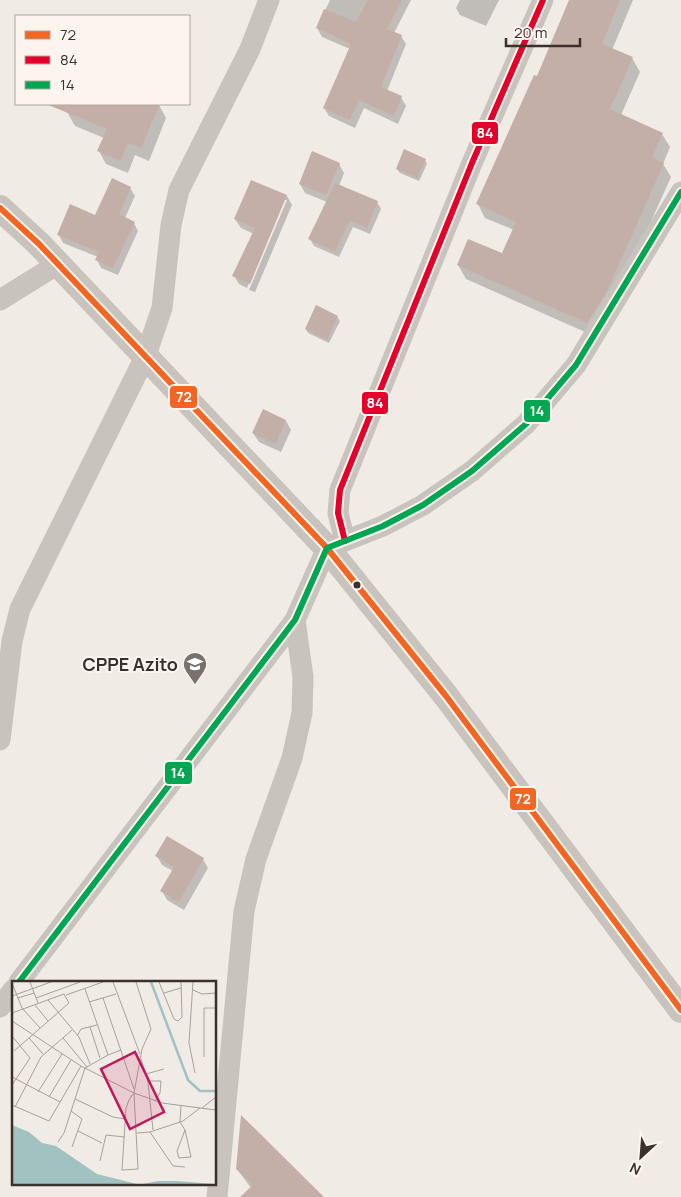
<svg xmlns="http://www.w3.org/2000/svg" width="681" height="1197" font-family="Manrope,sans-serif">
  <style>
    .shadow { fill: #0003 }
    .building { fill: #c3afa7 }
    .lines { fill: none; stroke-linecap: round; stroke-linejoin: round }
    .minor { stroke: #c9c3be; stroke-width: 21 }
    .tertiary { stroke: #c9c3be; stroke-width: 26 }
    .bus-1-casing { stroke: #fbf5ee; stroke-width: 10 }
    .bus-2-casing { stroke: #fbf5ee; stroke-width: 10 }
    .bus-3-casing { stroke: #fbf5ee; stroke-width: 10 }
    .bus-1 { stroke: #f26522; stroke-width: 6 }
    .bus-2 { stroke: #e4002b; stroke-width: 6 }
    .bus-3 { stroke: #00a651; stroke-width: 6 }
    .bus-dot { fill: #3b302b; stroke: #fbf5ee; stroke-width: 2 }
    .labels { text-anchor: middle; dominant-baseline: central; stroke-width: 4; stroke-linejoin: round; paint-order: stroke }
    .poi-label { font-size: 18px; font-weight: bold; fill: #3b302b; stroke: #fbf5ee; text-anchor: end }
    .inset-river { fill: none; stroke: #a1c2c1; stroke-width: 2.5 }
    .inset-road { fill: none; stroke: #a8a09b; stroke-width: 1 }
    .view { fill: #c2185b; fill-opacity: 0.15; stroke: #c2185b; stroke-width: 2.5 }
    .inset-edge { fill: none; stroke: #3b302b; stroke-width: 2.5 }
    .line-badge { stroke: #fbf5ee; stroke-width: 2 }
    .badge-label { font-size: 14px; text-anchor: middle; font-weight: bold; fill: #fff }
  </style>
  <rect width="100%" height="100%" fill="#f0ebe5"/>
  <path class="shadow" d="M330,0H411L394,33L401,36L406,44L387,91L401,97L406,106L398,124L364,108L355,128L329,116L324,108L350,49L322,37L317,28Z
    M460,0H499L486,26L460,15L456,8Z
    M571,0H633L612,50L632,58L640,72L621,115L662,134L670,147L663,164L671,177L614,304L594,336L466,279L458,265L503,255L514,230L485,218L478,204L538,78Z
    M71,104H155L159,105L166,118L149,161L135,155L128,173L106,164L99,151L104,138L75,126L67,112Z
    M425,160L427,164L419,181L400,173L397,169Z
    M339,164L344,173L339,186L377,202L381,209L370,234L353,227L339,257L314,246L310,239L327,202L305,193L300,184Z
    M130,188L135,196L125,218L134,223L138,231L118,275L101,268L97,260L98,257L63,243L59,235L96,217Z
    M287,196L292,205L255,292L249,290L287,200H284L247,288L239,284L234,276L254,234L241,228L235,219Z
    M337,317L340,321L329,343L308,333L306,329Z
    M286,421L291,430L281,452L259,442L253,433Z
    M157,856L203,859L208,868L184,910L167,900L162,891L173,871L162,865Z
    M237,1169L322,1197H242L251,1188Z"/>
  <path class="building" d="M368,0H402L387,29L402,35L381,87L402,96L394,116L359,100L350,120L323,108L351,44L316,28L324,9L356,22Z
    M569,0H620L602,44L633,57L610,109L663,133L652,157L664,163L607,291L587,323L457,265L468,239L502,253L516,222L476,204L534,75L537,76Z
    M46,104H160L141,148L128,143L120,161L97,151L107,129Z
    M404,149L426,159L417,178L396,169Z
    M312,151L340,163L326,195L299,184Z
    M112,178L131,187L119,214L135,222L113,268L95,260L99,252L57,235L70,204L95,215Z
    M251,180L287,195L250,284L232,276L255,228L234,219Z
    M335,183L378,201L367,228L350,220L335,251L308,239Z
    M316,305L338,316L327,340L305,329Z
    M263,409L286,420L276,444L252,433Z
    M167,836L204,858L179,902L160,891L174,867L155,856Z
    M241,1115L324,1197H240L253,1185L236,1169Z"/>
  <g class="lines">
    <path class="minor" d="M0,300L58,264
      M345,541L338,513L340,490L472,163L543,0
      M0,740L12,641L20,609L146,355L162,308L171,225L179,190L250,49L269,0
      M19,982L295,620L327,548L383,526L423,505L472,471L526,424L576,365L681,192
      M0,1007L14,989
      M217,1197L244,911L256,859L292,758L302,713L303,677L295,620"/>
    <path class="tertiary" d="M0,208L39,244L327,548L446,696L681,1010"/>
    <g class="bus-1-casing">
      <path id="bus-1" d="M0,208L39,244L327,548L446,696L681,1010"/>
    </g>
    <g class="bus-2-casing">
      <path id="bus-2" d="M345,541L338,513L340,490L472,163L543,0"/>
    </g>
    <g class="bus-3-casing">
      <path id="bus-3" d="M19,982L295,620L327,548L383,526L423,505L472,471L526,424L576,365L681,192"/>
    </g>
    <use href="#bus-1" class="bus-1"/>
    <use href="#bus-2" class="bus-2"/>
    <use href="#bus-3" class="bus-3"/>
  </g>
  <defs>
    <g id="school-pin" transform="scale(1.25)"><path d="M0 17L-7.5 6A9.5 9.5 0 1 1 7.5 6Z" fill="#7a716c" stroke="#fbf5ee"/><path d="M0-5L7-2L0 1L-7-2ZM-4 1L0 2.5L4 1V4Q0 6-4 4Z" fill="#fff"/></g>
  </defs>
  <g fill-rule="evenodd">
    <use href="#school-pin" x="195" y="664"/>
  </g>
  <circle class="bus-dot" cx="357" cy="585" r="4.5"/>
  <g class="labels">
    <g class="poi-label">
      <text x="178" y="664">CPPE Azito</text>
    </g>
  </g>
  <g transform="translate(12 981)">
    <rect width="204" height="204" fill="#f0ebe5"/>
    <path d="M0,144L17,151L30,162L44,165L85,193L125,203H0ZM146,200H165L201,203H131Z" fill="#a1c2c1"/>
    <path class="inset-river" d="M139,1L176,99L188,110H204M42,167L35,176L37,195L42,203"/>
    <path class="inset-road" d="M18,1L26,22M101,1L128,73M147,1L162,38L166,40L170,36L169,1M181,1L177,62L183,92M0,2L10,27L28,47M73,8L96,74L109,69M181,9L190,13L204,12M152,12L169,7M54,14L91,1M0,15L39,1M6,17L22,12M24,17L68,1M91,17L122,108M36,19L67,56L78,83M77,21L104,13M23,24L36,40M0,32L52,13L57,22L2,70M0,40L69,85L122,112L150,122L204,129M78,46L88,77M0,55L18,77L0,104M65,55L69,48L85,44M17,57L31,73M51,57L75,86M192,76V27H204M129,78L136,101L141,149M134,93L152,88M0,96L48,121M136,100H149L148,112L143,120M26,111L50,73M122,113L126,188L110,189L114,127L117,119L119,116L120,114L122,113V112L130,68L139,48L124,1M37,116L59,79M63,118L101,136L113,138M0,124L37,140L69,85M169,124L168,141L173,149L165,170L167,177L179,176L173,149M3,126L29,76L60,49M190,127L204,116M59,130L70,138L60,166M66,150L90,162M138,151L161,185L173,186M125,152L138,151L171,140L188,127M46,161L52,152L73,87L96,74M88,180L94,154L113,156"/>
    <path class="view" d="M123,71L152,131L118,148L89,88Z"/>
    <rect width="204" height="204" class="inset-edge"/>
  </g>
  <g class="line-badge">
    <rect x="471" y="121" width="28" height="24" rx="5" fill="#e4002b"/>
    <rect x="169" y="385" width="29" height="24" rx="5" fill="#f26522"/>
    <rect x="361" y="391" width="28" height="24" rx="5" fill="#e4002b"/>
    <rect x="523" y="399" width="28" height="24" rx="5" fill="#00a651"/>
    <rect x="164" y="761" width="29" height="24" rx="5" fill="#00a651"/>
    <rect x="509" y="787" width="28" height="24" rx="5" fill="#f26522"/>
  </g>
  <g class="badge-label">
    <text x="485" y="138">84</text>
    <text x="184" y="402">72</text>
    <text x="375" y="408">84</text>
    <text x="537" y="416">14</text>
    <text x="178" y="778">14</text>
    <text x="523" y="804">72</text>
  </g>
  <rect x="15" y="15" width="175" height="90" fill="#fbf5ee" stroke="#aea6a0"/>
  <rect x="25" y="31" width="25" height="8" fill="#f26522" stroke="#aea6a0"/>
  <text x="60" y="40" font-size="15" fill="#3b302b">72</text>
  <rect x="25" y="56" width="25" height="8" fill="#e4002b" stroke="#aea6a0"/>
  <text x="60" y="65" font-size="15" fill="#3b302b">84</text>
  <rect x="25" y="81" width="25" height="8" fill="#00a651" stroke="#aea6a0"/>
  <text x="60" y="90" font-size="15" fill="#3b302b">14</text>
  <g transform="translate(641 1157) rotate(206)" stroke="#fbf5ee" stroke-width="4" paint-order="stroke">
  <path d="M0-4L9 19L0 12L-9 19Z" fill="#3b302b"/>
  <text y="-8" font-size="14" font-weight="bold" text-anchor="middle" fill="#3b302b">N</text>
  </g>
  <path d="M506 38v8h74v-8" fill="none" stroke="#3b302b" stroke-width="2.5"/>
  <text x="514" y="38" font-size="15" fill="#3b302b" stroke="#fbf5ee" stroke-width="4" paint-order="stroke">20 m</text>
</svg>
